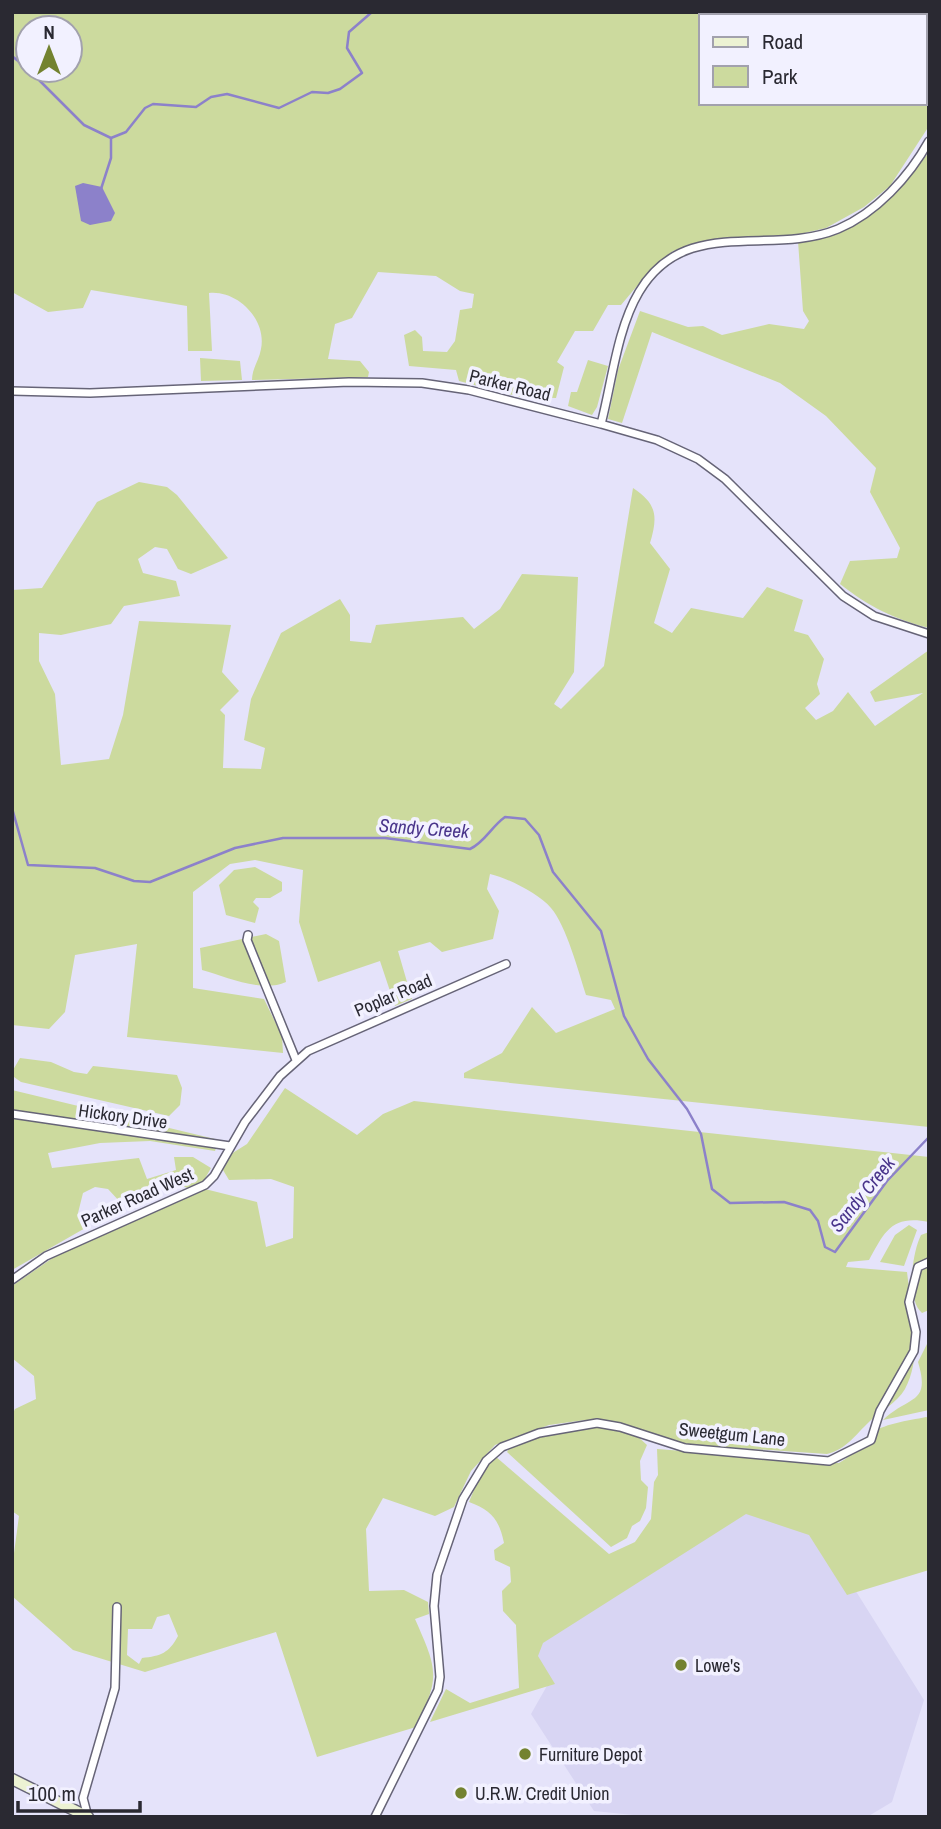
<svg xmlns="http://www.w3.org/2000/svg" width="941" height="1829" font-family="'Archivo Narrow',sans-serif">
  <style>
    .built { fill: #d8d5f3 }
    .green { fill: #ccda9e; fill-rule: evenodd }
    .water { fill: #8c81ca }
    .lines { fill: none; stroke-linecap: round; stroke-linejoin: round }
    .stream { stroke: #8c81ca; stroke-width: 2.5 }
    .minor-casing { stroke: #666477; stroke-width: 10 }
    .secondary-casing { stroke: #666477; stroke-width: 13 }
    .minor { stroke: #fff; stroke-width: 7 }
    .secondary { stroke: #ecf2d3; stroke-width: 10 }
    .poi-dot { fill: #738230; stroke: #f2f1ff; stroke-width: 2.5 }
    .labels { text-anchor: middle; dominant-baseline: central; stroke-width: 7; stroke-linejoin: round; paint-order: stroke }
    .street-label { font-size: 18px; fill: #2a2932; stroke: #f2f1ff }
    .poi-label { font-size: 18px; fill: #2a2932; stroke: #f2f1ff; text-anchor: start }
    .water-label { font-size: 19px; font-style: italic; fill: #49348b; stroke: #f2f1ff }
  </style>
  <rect width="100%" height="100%" fill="#e5e3fa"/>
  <path class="built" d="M748,1504L812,1521L924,1700L892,1802L867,1817H653L594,1811L531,1714L548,1684L527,1646Z"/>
  <path class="green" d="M12,12H929V126L890,186L864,207L826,228L796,235L719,238L673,251L653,267L621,305H608L593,331H575L557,362L564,367L556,398L520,397L459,381L456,370L409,366L404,335L415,330L422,337L423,351L447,352L455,341L460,310L472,308L474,294L460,291L436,276L378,272L352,318L335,324L328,359L360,361L369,372L368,377L252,380C252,368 259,361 261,349C267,319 237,290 209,293L212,351H188L187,306L91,290L83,308L48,312L12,292ZM701,16H925V103H701ZM28,28H70V70H28Z
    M929,152V628C894,619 868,606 840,584L850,561L897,558L900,548L870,492L876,468L826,416L780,383L652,332L622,423L608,419L618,370L640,311L688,327L703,326L722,335L769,324L804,329L809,321L803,311L798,241C862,230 891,203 929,152Z
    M200,358L240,361L242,380L201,381Z
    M588,360L608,366L597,407L592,415L568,406L571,392H577Z
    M139,482L167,487L177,495L228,558L191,574L178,569L167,549L155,547L138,559L143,573L176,581L180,596L124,606L111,624L61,635L39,633V661L55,694L61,765L109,759L123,715L139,621L231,625L222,672L239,691L220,710L225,715L223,768L261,769L265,748L244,740L251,699L281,633L340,599L350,615V641L371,643L376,625L463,617L474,629L500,609L522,574L578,577L574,672L554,704L561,709L604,666L633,488C657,504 658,516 650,543L670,569L654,623L672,633L691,608L743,618L767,587L803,600L794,631L808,635L824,659L817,684L820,694L805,708L816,720L833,711L848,692L875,726L923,693L875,702L870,692L929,650V1127L464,1078V1073L502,1053L532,1007L556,1033L615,1009L611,1000L586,995C579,973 566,925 551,908C539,894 508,878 490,874L487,889L499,911L493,939L442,952L430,942L398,951L412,999L395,1006L380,961L318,982L299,922L303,870L255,860L230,864L193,892V988L264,999L282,1036L283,1053L127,1037L137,944L75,955L65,1012L49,1029L12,1025V590L42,588L97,502Z
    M255,867L282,882V891L270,898H256L253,902L259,908L255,923L226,915L219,885L234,870Z
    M266,934L279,941L286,982C262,993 227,977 202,970L200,948Z
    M20,1058L51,1062L74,1072L87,1074L93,1066L177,1075L182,1088L180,1105L169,1116L21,1082L14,1077L13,1070Z
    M285,1088L357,1135L383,1114L414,1101L929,1157V1222C892,1215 885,1231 869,1260L848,1262L846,1267L907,1272C911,1309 924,1353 905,1389C897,1403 880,1411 869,1422C855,1435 847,1449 827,1454L680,1444L617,1423L585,1420L549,1425L495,1445L471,1471L454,1507L435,1516L383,1498L366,1529L369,1591L404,1590L428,1602L429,1614L415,1619C437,1669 441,1676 416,1727L317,1757L276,1632L145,1672L73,1650L12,1596V1568L19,1516L12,1511V1415L15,1409L36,1399L34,1376L12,1358V1286L54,1257L139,1216L205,1189L257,1202L266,1247L293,1238L294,1187L271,1179L229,1180L223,1170L231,1154L247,1144ZM169,1614L178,1636C169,1653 161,1656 142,1658L139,1664L127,1655L128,1629H152L157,1617Z
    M12,1090L219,1140L215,1151L150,1141L100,1143L48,1153L52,1168L139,1158L147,1179L176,1170L174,1157H193L211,1168L203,1182L187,1188L175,1182L121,1203L108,1189L95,1187L83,1193L78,1213L87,1221V1227L12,1270Z
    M909,1225L917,1230L904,1266L880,1262L895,1235Z
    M929,1232V1310L922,1313C906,1299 912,1253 921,1235Z
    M929,1340V1410L883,1420C909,1395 931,1405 918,1362Z
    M926,1417L929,1418V1570L847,1595L809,1535L746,1514L543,1643L538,1656L555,1684L430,1722L446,1689L470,1703L519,1688L516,1625L503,1611L502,1591L511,1582L510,1567L495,1560L494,1550L504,1543C499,1519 491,1510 469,1502L480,1475L495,1456L609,1554L635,1542L651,1519L654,1482L658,1475L657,1449L839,1463C855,1454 856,1446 867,1436C883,1423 908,1421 926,1417Z
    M602,1426L636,1435L647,1445L640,1461L641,1480L648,1487L646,1508L640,1521L632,1526L627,1538L611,1547L507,1452L510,1447L548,1434Z"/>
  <path class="water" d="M83,183L102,187L115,213L111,221L90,225L81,221L75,186Z"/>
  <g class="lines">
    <path class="stream" d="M12,56L28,69
      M29,70L84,125L111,138L126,132L145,108L153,104L196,107L211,97L227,94L279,108L312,92L328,93L340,89L362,73L347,48L349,32L372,12
      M101,189L111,158V138
      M12,808L28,865L95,868L134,881L150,882L235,848L283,838H385L470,849C485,842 491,827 505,817L525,819L539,835L553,872L601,931L624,1016L648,1059L687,1109L701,1134L712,1189L730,1203L784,1202L810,1210L818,1221L825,1247L835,1252L887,1181L929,1137"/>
    <g class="minor-casing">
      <path id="minor" d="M12,391L90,393L349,382L422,383L469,390L601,424L657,440L698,459L725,479L843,596L874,616L929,634
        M601,424C612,382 617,329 639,292C685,214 770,257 838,229C876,213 909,177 929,141
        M248,935L247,940L296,1060
        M12,1114L230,1146
        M12,1280L46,1256L205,1185L214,1176L245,1122L280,1076L308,1051L506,964
        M88,1817L83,1798L115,1688L117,1607
        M375,1817L438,1690L440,1677L434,1606L437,1575L463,1499L486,1461L502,1447L539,1433L597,1423L620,1427L685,1448L829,1461L871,1440L880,1411L914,1351L916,1332L909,1302L918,1267L929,1262"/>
    </g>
    <g class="secondary-casing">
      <path id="secondary" d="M12,1779L88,1817"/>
    </g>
    <use href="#minor" class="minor"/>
    <use href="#secondary" class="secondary"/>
  </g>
  <g class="poi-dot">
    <circle cx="681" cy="1665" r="7"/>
    <circle cx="525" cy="1754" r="7"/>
    <circle cx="461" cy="1793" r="7"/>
  </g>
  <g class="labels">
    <g class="street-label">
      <text transform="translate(510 385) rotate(14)">Parker Road</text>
      <text transform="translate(393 995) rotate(-23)">Poplar Road</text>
      <text transform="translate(123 1116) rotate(8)">Hickory Drive</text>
      <text transform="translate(137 1197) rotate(-24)">Parker Road West</text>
      <text transform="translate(732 1434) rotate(6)">Sweetgum Lane</text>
    </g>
    <g class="poi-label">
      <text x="695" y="1665">Lowe's</text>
      <text x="539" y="1754">Furniture Depot</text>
      <text x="475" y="1793">U.R.W. Credit Union</text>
    </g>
    <g class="water-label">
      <text transform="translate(424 828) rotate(4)">Sandy Creek</text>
      <text transform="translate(862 1194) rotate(-51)">Sandy Creek</text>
    </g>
  </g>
  <rect width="941" height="1829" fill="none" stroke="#2a2932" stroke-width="28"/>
  <rect x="699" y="14" width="228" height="91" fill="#f2f1ff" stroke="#a2a1ad" stroke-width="2"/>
  <rect x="713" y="37" width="35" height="10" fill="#ecf2d3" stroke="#a2a1ad" stroke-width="2"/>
  <text x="762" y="49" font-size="21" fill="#2a2932">Road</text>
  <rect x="713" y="66" width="35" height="21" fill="#ccda9e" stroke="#a2a1ad" stroke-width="2"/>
  <text x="762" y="84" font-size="21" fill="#2a2932">Park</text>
  <g transform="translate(49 49)"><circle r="33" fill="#f2f1ff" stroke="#a2a1ad" stroke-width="2"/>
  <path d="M0-5L12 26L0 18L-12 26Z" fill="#738230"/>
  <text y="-10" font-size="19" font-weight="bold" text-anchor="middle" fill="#2a2932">N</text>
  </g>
  <path d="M18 1801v10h122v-10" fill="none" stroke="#2a2932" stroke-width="3.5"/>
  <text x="28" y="1801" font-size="21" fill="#2a2932" stroke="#f2f1ff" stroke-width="5" paint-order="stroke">100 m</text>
</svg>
